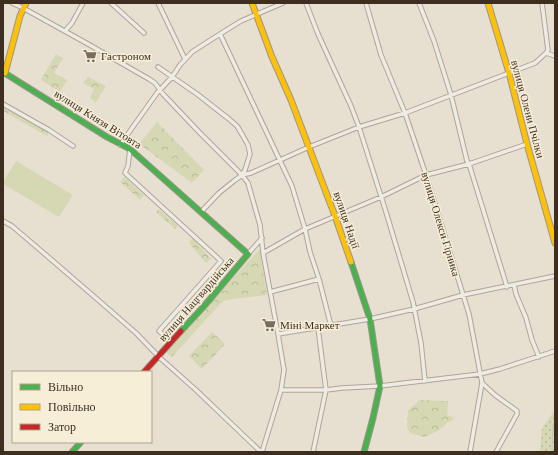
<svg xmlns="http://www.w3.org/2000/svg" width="558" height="455" font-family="Georgia,serif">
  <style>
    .grass { fill: url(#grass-dots) }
    .park { fill: url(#park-crowns) }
    .pitch { fill: #d6d7b3 }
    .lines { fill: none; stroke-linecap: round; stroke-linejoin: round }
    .stream { stroke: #bcccc2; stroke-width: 1 }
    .street-casing { stroke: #ada599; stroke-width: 5.5 }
    .fast-casing { stroke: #9c958a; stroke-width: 7 }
    .slow-casing { stroke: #9c958a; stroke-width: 7 }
    .jam-casing { stroke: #9c958a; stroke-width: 7 }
    .street { stroke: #efebe3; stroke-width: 3.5 }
    .fast { stroke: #4caf50; stroke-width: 5 }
    .slow { stroke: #ffc107; stroke-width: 5 }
    .jam { stroke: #c62828; stroke-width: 5 }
    .labels { text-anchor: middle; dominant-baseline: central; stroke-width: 3; stroke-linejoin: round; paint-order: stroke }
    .poi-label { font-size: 11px; fill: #3d2e20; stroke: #f7eed8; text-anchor: start }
    .street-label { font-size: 11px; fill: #3d2e20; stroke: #f7eed8 }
  </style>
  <defs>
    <pattern id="grass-dots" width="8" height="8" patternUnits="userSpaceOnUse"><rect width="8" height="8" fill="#d6d7b3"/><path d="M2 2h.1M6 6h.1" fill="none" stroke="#b9b99a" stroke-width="1.8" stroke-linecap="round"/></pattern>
    <pattern id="park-crowns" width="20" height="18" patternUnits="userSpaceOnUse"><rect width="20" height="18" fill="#d6d7b3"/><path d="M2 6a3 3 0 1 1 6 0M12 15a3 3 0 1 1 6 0" fill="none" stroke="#b9b99a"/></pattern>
  </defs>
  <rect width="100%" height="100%" fill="#e7e0d1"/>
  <path class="grass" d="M555,410V452H540L542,428Z"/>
  <path class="park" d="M56,54L63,58L54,73L67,80L60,92L41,80Z
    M88,77L106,86L96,102L90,98L94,89L83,83Z
    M3,106L49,132L47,136L3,111Z
    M157,122L204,170L192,183L139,144Z
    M124,177L144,195L140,200L120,182Z
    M159,209L178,226L175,229L156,212Z
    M193,238L211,259L206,263L189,243Z
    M260,249L267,295L226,300L220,304L172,357L165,351Z
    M212,332L225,344L202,369L189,356Z
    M420,400L448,401L447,415L454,418L453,420L448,422L443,427L438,431L424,437L410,433L407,428L408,410Z"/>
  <path class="pitch" d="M16,161L73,195L59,217L3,184V182Z"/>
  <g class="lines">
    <path class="stream" d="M552,452L553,425L555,422"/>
    <g class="street-casing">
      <path id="street" d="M12,3L23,8L88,44L149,79L155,83L163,94L199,132L242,175
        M111,3L144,33
        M158,3L185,59
        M306,3L318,34L351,106L359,127L386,212L413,302L421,343L425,381
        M366,3L381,55L405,113L426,175L469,314L482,383L470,452
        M419,3L434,41L451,95L467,161L469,164L507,287
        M542,3L548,50L546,53
        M65,31L72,23L83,3
        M220,34L292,186L305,229L310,252L319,279L331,326
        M158,67L197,94L229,119L237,126L243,136L248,145L250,154L245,170L242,175L248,183L260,225L263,253L278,334L284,370L281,390L262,452
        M3,104L49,130L73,146
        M120,145L157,93L172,77L180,65L192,52L220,34L241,21L283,3
        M130,149L128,166L125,173L221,261L159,331L171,342
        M201,212L219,193L234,181L242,175L251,173L309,147L359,127L405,113L535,63L546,53L555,56
        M3,221L12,226L39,249L97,299L136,333L159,357L196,390L261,452
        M263,253L305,229L381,197L426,175L469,164L527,144
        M248,254L262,238
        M514,285L516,294L526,318L532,340L539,357
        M270,292L319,279
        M278,334L370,319L414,309L463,295L555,276
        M482,383L495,395L517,411V414L496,452
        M281,390H326L342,388L380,386L480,374L500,369L555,351
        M313,452L326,390L318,328"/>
    </g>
    <g class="fast-casing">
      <path id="fast" d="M3,72L107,137L130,149L248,254L205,305L181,331
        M351,262L370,319L380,386L373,418L364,452
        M72,452L81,442"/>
    </g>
    <g class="slow-casing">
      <path id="slow" d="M252,3L272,57L291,100L335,216L351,262
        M488,3L509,73L527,144L555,243
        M5,73L20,16L26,3"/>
    </g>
    <g class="jam-casing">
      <path id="jam" d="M144,372L181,331"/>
    </g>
    <use href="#street" class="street"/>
    <use href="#fast" class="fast"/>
    <use href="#slow" class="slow"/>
    <use href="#jam" class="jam"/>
  </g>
  <defs>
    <g id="supermarket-bare" transform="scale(1.08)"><path d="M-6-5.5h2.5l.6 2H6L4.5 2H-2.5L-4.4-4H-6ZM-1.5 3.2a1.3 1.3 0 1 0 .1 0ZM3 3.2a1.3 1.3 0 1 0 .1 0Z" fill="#786c5e" stroke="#f7eed8" stroke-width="2.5" paint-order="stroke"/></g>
  </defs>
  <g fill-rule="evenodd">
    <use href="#supermarket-bare" x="90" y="56"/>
    <use href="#supermarket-bare" x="269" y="325"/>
  </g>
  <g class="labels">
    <g class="poi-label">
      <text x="101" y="56">Гастроном</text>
      <text x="280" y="325">Міні Маркет</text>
    </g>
    <g class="street-label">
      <text transform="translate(528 109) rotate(75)">вулиця Олени Пчілки</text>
      <text transform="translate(98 119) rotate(32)">вулиця Князя Вітовта</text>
      <text transform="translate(347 220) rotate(71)">вулиця Надії</text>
      <text transform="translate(441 224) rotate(73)">вулиця Олекси Гірника</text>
      <text transform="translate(196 299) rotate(-49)">вулиця Нацгвардійська</text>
    </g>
  </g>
  <rect width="558" height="455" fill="none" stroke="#3d2e20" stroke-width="8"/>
  <rect x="12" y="371" width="140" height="72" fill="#f7eed8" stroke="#ada18e"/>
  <rect x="20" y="384" width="20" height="6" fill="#4caf50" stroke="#ada18e"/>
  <text x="48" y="391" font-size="12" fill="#3d2e20">Вільно</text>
  <rect x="20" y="404" width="20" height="6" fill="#ffc107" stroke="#ada18e"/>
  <text x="48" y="411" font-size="12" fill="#3d2e20">Повільно</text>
  <rect x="20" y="424" width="20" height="6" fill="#c62828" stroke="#ada18e"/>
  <text x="48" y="431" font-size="12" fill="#3d2e20">Затор</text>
</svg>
